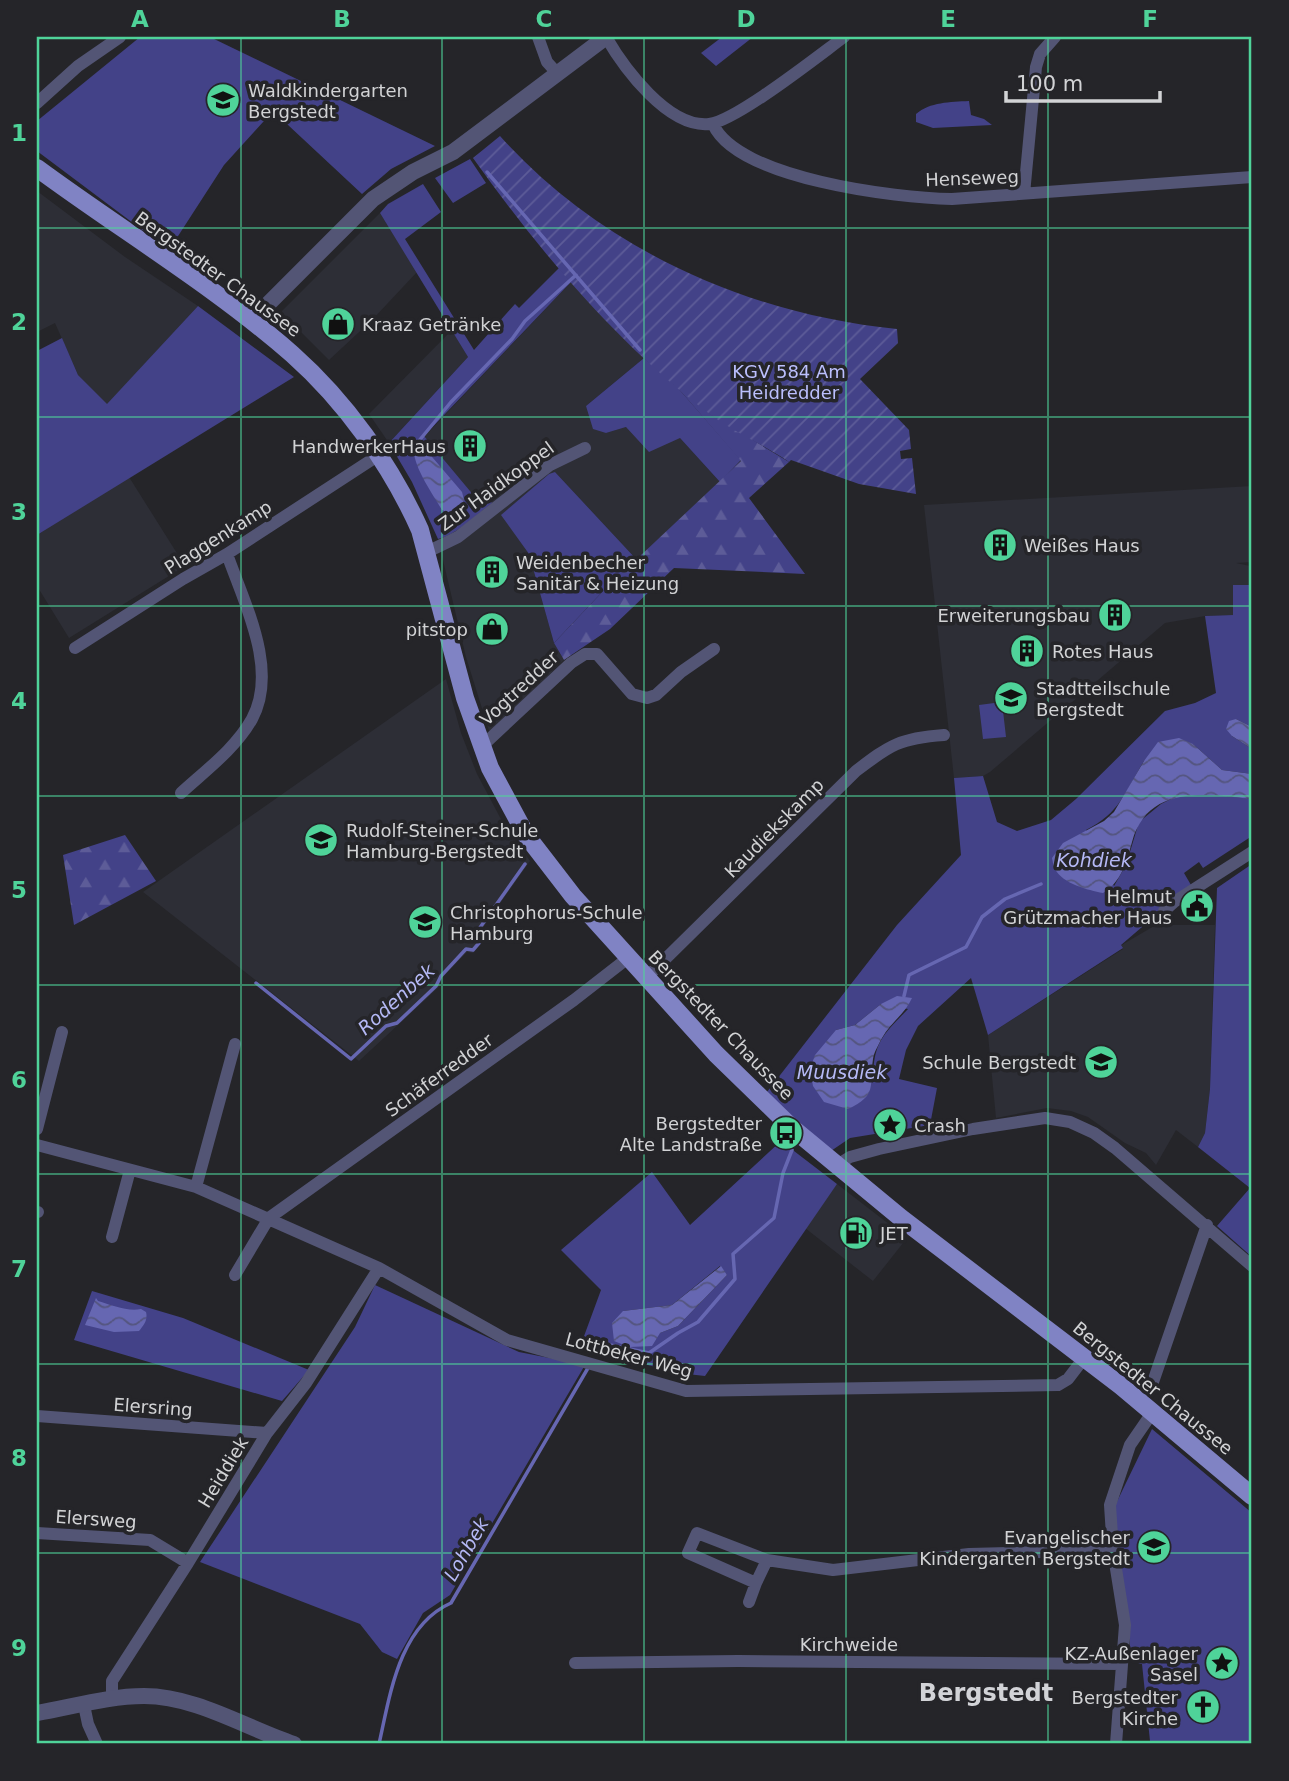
<svg xmlns="http://www.w3.org/2000/svg" width="1289" height="1781" font-family="'DejaVu Sans',sans-serif">
  <style>
    .built { fill: #2d2e36 }
    .green { fill: #434288; fill-rule: evenodd }
    .forest { fill: url(#forest-firs) }
    .garden { fill: url(#garden-furrows) }
    .water { fill: url(#water-waves) }
    .lines { fill: none; stroke-linecap: round; stroke-linejoin: round }
    .stream { stroke: #6667b2; stroke-width: 3.5 }
    .minor { stroke: #535575; stroke-width: 12 }
    .tertiary { stroke: #535575; stroke-width: 16 }
    .primary { stroke: #8083c4; stroke-width: 18 }
    .grid { fill: none; stroke: #4fd399; stroke-width: 2; stroke-opacity: 0.55 }
    .labels { text-anchor: middle; dominant-baseline: central; stroke-width: 7; stroke-linejoin: round; paint-order: stroke }
    .poi-label { font-size: 18px; fill: #d2d3d5; stroke: #252529; text-anchor: start }
    .street-label { font-size: 18px; fill: #d2d3d5; stroke: #252529 }
    .park-label { font-size: 18px; fill: #bbbffd; stroke: #252529 }
    .water-label { font-size: 19px; font-style: italic; fill: #b5b9f6; stroke: #252529 }
    .district-label { font-size: 24px; font-weight: bold; fill: #d2d3d7; stroke: #252529 }
    .neatline { fill: none; stroke: #4fd399; stroke-width: 2.5 }
    .grid-label { font-size: 23px; text-anchor: middle; font-weight: bold; fill: #4fd399 }
  </style>
  <defs>
    <pattern id="forest-firs" width="22" height="20" patternUnits="userSpaceOnUse" patternTransform="scale(1.75)"><rect width="22" height="20" fill="#434288"/><path d="M5 1l3.5 6h-7zM16 11l3.5 6h-7z" fill="#5d5c98"/></pattern>
    <pattern id="garden-furrows" width="10" height="10" patternUnits="userSpaceOnUse" patternTransform="scale(1.75)"><rect width="10" height="10" fill="#434288"/><path d="M-1 1l2-2M0 10L10 0M9 11l2-2" fill="none" stroke="#5d5c98"/></pattern>
    <pattern id="water-waves" width="16" height="10" patternUnits="userSpaceOnUse" patternTransform="scale(1.75)"><rect width="16" height="10" fill="#6667b2"/><path d="M0 5q4-4 8 0t8 0" fill="none" stroke="#54557f"/></pattern>
  </defs>
  <rect width="100%" height="100%" fill="#252529"/>
  <path class="built" d="M37,191L125,257L198,306L107,405L78,375L55,323L37,332Z
    M380,213L417,272L372,320L329,360L281,312Z
    M571,282L644,358L586,406L606,433L626,427L680,438L720,482L637,560L555,472L502,515L529,554L554,643L564,660L490,734L466,657L438,539L445,537L475,498L424,437Z
    M452,330L468,357L389,443L369,414Z
    M129,477L185,566L69,638L37,586V535Z
    M1252,486V562L1236,563L1250,566V585H1233V615L1205,616L1165,623L990,772L983,776L954,778L924,505Z
    M446,679L461,733L477,774L503,823L530,861L482,929V943L473,953L467,952L443,977L439,987L359,1061L143,892Z
    M1166,919L1172,925H1215L1210,1089L1205,1133L1198,1147L1176,1130L1156,1165L1146,1153L1125,1143L1088,1117L1071,1111L1047,1108L996,1118L988,1035L1123,949L1120,946Z
    M837,1184L907,1238L873,1281L805,1228Z"/>
  <path class="green" d="M140,37H210L435,146L391,169L362,194L273,111L224,165L169,250L37,151V121Z
    M722,37H753L716,66L701,53Z
    M969,101L971,115L984,119L992,125L933,128L916,122V114C930,102 950,102 969,101Z
    M470,159L486,183L453,203L435,178Z
    M423,184L441,212L405,239L474,350L515,304L519,308L559,268L571,282L424,436L475,497L483,491L492,503C476,515 458,534 438,539L412,482L389,443L468,357L380,213L388,204ZM418,442L453,484L461,507L453,512Z
    M198,306L294,377L37,535V351L62,338L78,375L107,404Z
    M644,358L678,388L741,460L720,482L680,438L649,452L626,427L606,433L593,429L586,406Z
    M555,472L637,560L605,589L554,643L529,554L501,515L549,474Z
    M1233,585H1252V727L1236,719L1232,736L1252,749V774L1222,770L1193,744L1144,761C1125,792 1120,813 1086,830L1114,886L1126,865L1139,822L1161,804L1177,796L1200,793L1252,799V836L1203,868L1199,862L1184,873L1191,885L1121,945L1123,948L988,1035L971,978L918,1026L906,1050L899,1079L937,1088L930,1125L850,1138L828,1153L763,1097L897,925L961,855L954,778L983,776L997,822L1017,831L1051,820L1076,799L1165,711L1195,703L1216,693L1205,616L1233,615ZM881,1004L908,1009C881,1037 873,1043 873,1083L836,1030L855,1025Z
    M1002,702L1006,737L983,739L979,705Z
    M1252,864V1257L1217,1226L1250,1188L1198,1147L1205,1133L1210,1089L1217,888Z
    M781,1141L837,1184L705,1376L678,1373L580,1347L601,1290L561,1250L652,1172L690,1225ZM720,1266L727,1275L678,1326L660,1333L623,1311L672,1305Z
    M375,1285L519,1352L585,1365L450,1595L423,1613L397,1659L382,1652L360,1624L200,1562L355,1327Z
    M92,1291L183,1318L309,1370L282,1401L74,1340Z
    M1152,1429L1252,1513V1744H1148L1150,1741L1142,1664L1130,1661V1623L1111,1514Z"/>
  <path class="forest" d="M678,388L713,416L789,462L749,498L805,574L674,568L610,629L564,660L554,643L605,589L741,461Z
    M125,835L156,881L74,925L63,855Z"/>
  <path class="garden" d="M500,136C602,249 747,314 897,329L898,343L860,379L909,430L911,449L900,451L901,459L912,458L916,494L859,484L791,460L789,462C764,445 736,433 711,415C618,345 540,252 473,158Z"/>
  <path class="water" d="M416,442L421,444L462,492L464,500L461,507L449,513L442,510C433,494 406,457 416,442Z
    M1236,719L1252,727V749L1232,736L1226,729L1229,721Z
    M1179,738L1193,744L1222,770L1252,774V799C1206,794 1148,784 1132,842C1126,863 1122,881 1103,893C1088,890 1063,884 1055,869C1053,866 1053,862 1052,858L1063,843L1104,821L1114,812L1144,761L1158,742Z
    M897,996L912,998C905,1014 890,1023 882,1038C879,1044 874,1052 873,1059C869,1086 878,1095 848,1109L824,1102L813,1086L810,1069L815,1055L836,1030L855,1025L881,1004Z
    M721,1266L727,1275L678,1326L660,1333L652,1346L629,1347L614,1341L612,1323L623,1311L672,1305Z
    M96,1298L98,1301C111,1305 128,1312 141,1309L146,1312C148,1320 144,1325 139,1331L114,1332L85,1325Z"/>
  <g class="lines">
    <path class="stream" d="M487,172L640,350
      M418,442L451,402L512,339L525,321L576,275
      M256,983L351,1059L386,1026L397,1023L436,986L441,976L466,949L473,950L479,943V929L525,864
      M904,996L909,975L966,947L982,917L1005,899L1041,884
      M610,1345L649,1353L678,1333L698,1322L735,1279L733,1254L774,1218L783,1173L792,1150
      M379,1744C390,1695 399,1626 451,1603L588,1368"/>
    <path class="minor" d="M538,37L547,62L557,73
      M606,37C624,68 668,128 709,124C736,121 818,56 844,37
      M37,103L78,66L120,37
      M713,124C737,179 897,198 952,199L1252,177
      M1024,194L1036,67L1040,54L1055,37
      M427,552L458,537L550,465L585,448
      M75,648L183,579L227,554L379,455
      M481,747L571,663L585,654H597L632,694L647,698L656,695L681,672L714,649
      M181,793C205,771 236,748 252,719C279,669 244,603 227,554
      M1164,911L1174,902L1252,852
      M646,978L856,771C890,745 900,738 944,735
      M37,1129L62,1032
      M37,1145L196,1187L379,1268L507,1340L686,1391L1058,1385L1068,1379L1084,1358
      M837,1165L850,1157L879,1149L973,1129L1045,1118L1070,1122L1094,1133L1115,1148L1252,1266
      M196,1187L235,1044
      M37,1212H38
      M112,1237L130,1170
      M235,1275L269,1218L574,1000L628,958
      M1139,1401L1153,1382L1207,1225
      M37,1416L267,1433
      M37,1533L150,1540L188,1563
      M697,1533L767,1560L756,1583L688,1553Z
      M767,1560L833,1570L969,1554L1113,1550
      M749,1602L756,1583
      M575,1663L738,1661L1122,1664
      M112,1700V1681L188,1563L267,1433L306,1383L379,1268
      M84,1705L88,1724L97,1744
      M1116,1744L1125,1625L1113,1550L1110,1505L1130,1445L1152,1413"/>
    <path class="tertiary" d="M251,321L373,199L413,172L453,152L606,37
      M37,1713C72,1707 109,1696 144,1696C196,1696 246,1728 294,1744"/>
    <path class="primary" d="M37,168C121,230 213,285 292,354C345,401 391,465 420,530L465,698L490,768L526,835L573,896L716,1054L791,1127L901,1218L1121,1386L1252,1496"/>
  </g>
  <path class="grid" d="M241,37V1744M442,37V1744M644,37V1744M846,37V1744M1048,37V1744M37,228H1252M37,417H1252M37,606H1252M37,796H1252M37,985H1252M37,1174H1252M37,1364H1252M37,1553H1252"/>
  <defs>
    <g id="school-disc" transform="scale(1.75)"><circle r="9.5" fill="#4fd399" stroke="#252529"/><path d="M0-5L7-2L0 1L-7-2ZM-4 1L0 2.5L4 1V4Q0 6-4 4Z" fill="#111"/></g>
    <g id="shop-disc" transform="scale(1.75)"><circle r="9.5" fill="#4fd399" stroke="#252529"/><path d="M-5-2.5h2.3a2.7 3.5 0 0 1 5.4 0H5L5.5 6h-11ZM-1.5-2.5h3a1.5 2.3 0 0 0-3 0Z" fill="#111"/></g>
    <g id="building-disc" transform="scale(1.75)"><circle r="9.5" fill="#4fd399" stroke="#252529"/><path d="M-4-6H4V6H1V3H-1V6H-4ZM-2.5-4.3h1.7v1.8h-1.7ZM.8-4.3h1.7v1.8H.8ZM-2.5-1h1.7V.8h-1.7ZM.8-1h1.7V.8H.8Z" fill="#111"/></g>
    <g id="civic-disc" transform="scale(1.75)"><circle r="9.5" fill="#4fd399" stroke="#252529"/><path d="M-.6-6.5H3V-4.5H.6V-3L4-1V1h2V6H-6V1h2V-1L-.6-3ZM-1.2 2.5V6h2.4V2.5Z" fill="#111"/></g>
    <g id="sight-disc" transform="scale(1.75)"><circle r="9.5" fill="#4fd399" stroke="#252529"/><path d="M0-6L1.8-2.2L6-1.7L2.9 1.2L3.7 5.4L0 3.3L-3.7 5.4L-2.9 1.2L-6-1.7L-1.8-2.2Z" fill="#111"/></g>
    <g id="bus-disc" transform="scale(1.75)"><circle r="9.5" fill="#4fd399" stroke="#252529"/><path d="M-5-6H5V4H4V6H2V4H-2V6H-4V4H-5ZM-3.5-4V0h7V-4ZM-3.5 1.2v1.5H-2V1.2ZM2 1.2v1.5H3.5V1.2Z" fill="#111"/></g>
    <g id="fuel-disc" transform="scale(1.75)"><circle r="9.5" fill="#4fd399" stroke="#252529"/><path d="M-5.5-6h7V0h2V4h1.3V-2.5L3-4.5l.8-.8L6-3V5H2.5V1h-1V6h-7ZM-4.2-4.7v3.2H.2V-4.7Z" fill="#111"/></g>
    <g id="church-disc" transform="scale(1.75)"><circle r="9.5" fill="#4fd399" stroke="#252529"/><path d="M-1.2-6h2.4v3.5h3.3v2.4h-3.3V6h-2.4V-.1h-3.3v-2.4h3.3Z" fill="#111"/></g>
  </defs>
  <g fill-rule="evenodd">
    <use href="#school-disc" x="223" y="100"/>
    <use href="#shop-disc" x="338" y="324"/>
    <use href="#building-disc" x="470" y="446"/>
    <use href="#building-disc" x="1000" y="545"/>
    <use href="#building-disc" x="492" y="572"/>
    <use href="#building-disc" x="1115" y="615"/>
    <use href="#shop-disc" x="492" y="629"/>
    <use href="#building-disc" x="1027" y="651"/>
    <use href="#school-disc" x="1011" y="698"/>
    <use href="#school-disc" x="321" y="840"/>
    <use href="#civic-disc" x="1197" y="906"/>
    <use href="#school-disc" x="425" y="922"/>
    <use href="#school-disc" x="1101" y="1062"/>
    <use href="#sight-disc" x="890" y="1125"/>
    <use href="#bus-disc" x="786" y="1133"/>
    <use href="#fuel-disc" x="856" y="1233"/>
    <use href="#school-disc" x="1154" y="1547"/>
    <use href="#sight-disc" x="1222" y="1663"/>
    <use href="#church-disc" x="1203" y="1707"/>
  </g>
  <g class="labels">
    <g class="poi-label">
      <text x="248" y="90">Waldkindergarten<tspan x="248" dy="21">Bergstedt</tspan></text>
      <text x="362" y="324">Kraaz Getränke</text>
      <text x="446" y="446" text-anchor="end">HandwerkerHaus</text>
      <text x="1024" y="545">Weißes Haus</text>
      <text x="516" y="562">Weidenbecher<tspan x="516" dy="21">Sanitär &amp; Heizung</tspan></text>
      <text x="1090" y="615" text-anchor="end">Erweiterungsbau</text>
      <text x="468" y="629" text-anchor="end">pitstop</text>
      <text x="1052" y="651">Rotes Haus</text>
      <text x="1036" y="688">Stadtteilschule<tspan x="1036" dy="21">Bergstedt</tspan></text>
      <text x="346" y="830">Rudolf-Steiner-Schule<tspan x="346" dy="21">Hamburg-Bergstedt</tspan></text>
      <text x="1172" y="896" text-anchor="end">Helmut<tspan x="1172" dy="21">Grützmacher Haus</tspan></text>
      <text x="450" y="912">Christophorus-Schule<tspan x="450" dy="21">Hamburg</tspan></text>
      <text x="1076" y="1062" text-anchor="end">Schule Bergstedt</text>
      <text x="762" y="1123" text-anchor="end">Bergstedter<tspan x="762" dy="21">Alte Landstraße</tspan></text>
      <text x="914" y="1125">Crash</text>
      <text x="880" y="1233">JET</text>
      <text x="1130" y="1537" text-anchor="end">Evangelischer<tspan x="1130" dy="21">Kindergarten Bergstedt</tspan></text>
      <text x="1198" y="1653" text-anchor="end">KZ-Außenlager<tspan x="1198" dy="21">Sasel</tspan></text>
      <text x="1178" y="1697" text-anchor="end">Bergstedter<tspan x="1178" dy="21">Kirche</tspan></text>
    </g>
    <g class="street-label">
      <text transform="translate(972 178) rotate(-2)">Henseweg</text>
      <text transform="translate(218 274) rotate(36)">Bergstedter Chaussee</text>
      <text transform="translate(496 486) rotate(-36)">Zur Haidkoppel</text>
      <text transform="translate(218 537) rotate(-32)">Plaggenkamp</text>
      <text transform="translate(519 688) rotate(-43)">Vogtredder</text>
      <text transform="translate(774 828) rotate(-45)">Kaudiekskamp</text>
      <text transform="translate(721 1025) rotate(46)">Bergstedter Chaussee</text>
      <text transform="translate(439 1075) rotate(-36)">Schäferredder</text>
      <text transform="translate(629 1355) rotate(15)">Lottbeker Weg</text>
      <text transform="translate(1153 1388) rotate(39)">Bergstedter Chaussee</text>
      <text transform="translate(153 1407) rotate(4)">Elersring</text>
      <text transform="translate(223 1472) rotate(-59)">Heiddiek</text>
      <text transform="translate(96 1519) rotate(4)">Elersweg</text>
      <text x="849" y="1644">Kirchweide</text>
    </g>
    <g class="park-label">
      <text x="789" y="371">KGV 584 Am<tspan x="789" dy="21">Heidredder</tspan></text>
    </g>
    <g class="water-label">
      <text x="1094" y="860">Kohdiek</text>
      <text transform="translate(396 999) rotate(-42)">Rodenbek</text>
      <text x="842" y="1072">Muusdiek</text>
      <text transform="translate(466 1549) rotate(-60)">Lohbek</text>
    </g>
    <g class="district-label">
      <text x="986" y="1693">Bergstedt</text>
    </g>
  </g>
  <rect width="1289" height="1781" fill="none" stroke="#252529" stroke-width="77"/>
  <path d="M1006 91v10h154v-10" fill="none" stroke="#d2d3d5" stroke-width="3.5"/>
  <text x="1016" y="91" font-size="21" fill="#d2d3d5" stroke="#252529" stroke-width="5" paint-order="stroke">100 m</text>
  <rect x="38" y="38" width="1212" height="1704" class="neatline"/>
  <g class="grid-label">
    <text x="140" y="27">A</text>
    <text x="342" y="27">B</text>
    <text x="544" y="27">C</text>
    <text x="746" y="27">D</text>
    <text x="948" y="27">E</text>
    <text x="1150" y="27">F</text>
    <text x="19" y="141">1</text>
    <text x="19" y="330">2</text>
    <text x="19" y="520">3</text>
    <text x="19" y="709">4</text>
    <text x="19" y="898">5</text>
    <text x="19" y="1088">6</text>
    <text x="19" y="1277">7</text>
    <text x="19" y="1466">8</text>
    <text x="19" y="1656">9</text>
  </g>
</svg>
